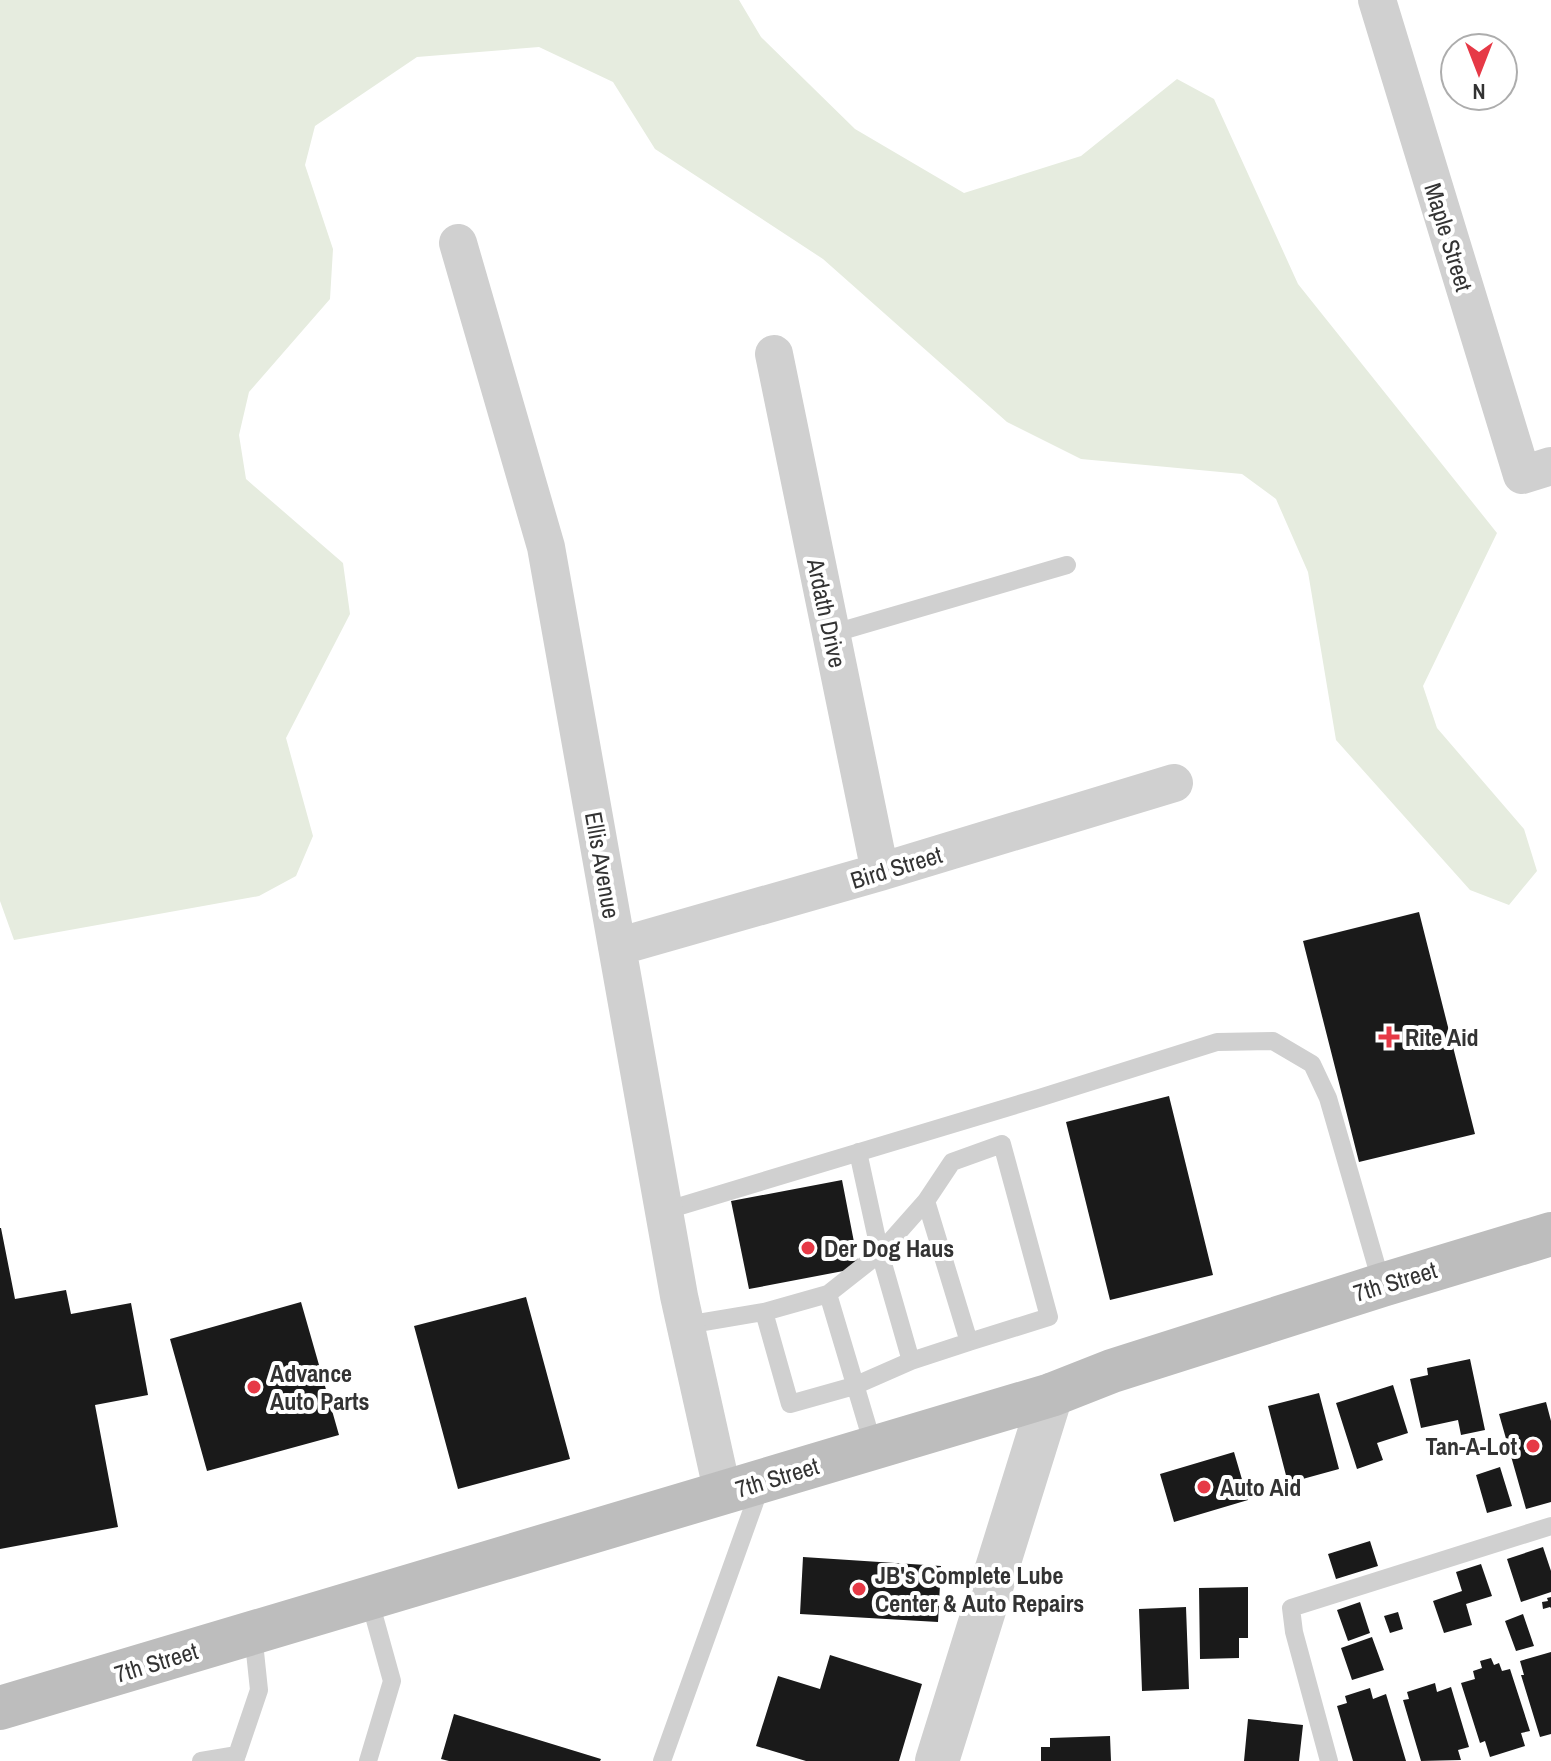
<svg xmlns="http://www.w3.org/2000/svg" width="1551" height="1761" font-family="'Archivo Narrow',sans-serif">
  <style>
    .green { fill: #e6ecdf }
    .building { fill: #1a1a1a }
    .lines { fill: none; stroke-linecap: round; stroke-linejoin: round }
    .service { stroke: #d0d0d0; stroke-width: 18 }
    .minor { stroke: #d0d0d0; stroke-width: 38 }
    .tertiary { stroke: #d0d0d0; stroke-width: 44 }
    .secondary { stroke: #bdbdbd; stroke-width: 44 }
    .poi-dot { fill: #e63946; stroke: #fff; stroke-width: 3 }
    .labels { text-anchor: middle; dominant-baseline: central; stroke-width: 8; stroke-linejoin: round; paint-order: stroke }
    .street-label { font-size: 24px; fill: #333; stroke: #fff }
    .poi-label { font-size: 24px; font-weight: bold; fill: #333; stroke: #fff; text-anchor: start }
  </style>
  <rect width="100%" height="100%" fill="#fff"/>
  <path class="green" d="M0,0H739L761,37L855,129L964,193L1081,156L1177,79L1214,99L1298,284L1497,533L1423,686L1437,728L1524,829L1537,871L1509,905L1470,890L1336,740L1308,572L1276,499L1242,474L1081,459L1007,422L823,259L655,149L613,82L539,47L417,57L315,126L305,165L333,249L330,299L249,392L239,435L246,479L343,563L350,614L286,738L313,836L296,876L259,896L14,940L0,901Z"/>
  <path class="building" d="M1419,912L1475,1134L1359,1162L1303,941Z
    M1169,1096L1213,1275L1110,1300L1066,1122Z
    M842,1180L859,1268L749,1289L731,1201Z
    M0,1228H1L15,1299L66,1290L71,1314L131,1303L148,1395L95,1405L118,1527L0,1549Z
    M526,1297L570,1459L458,1489L414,1326Z
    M301,1302L339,1435L207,1471L170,1339Z
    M1470,1359L1485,1430L1461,1435L1458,1420L1421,1428L1410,1379L1428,1375L1427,1368Z
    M1393,1385L1408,1433L1377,1443L1383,1460L1357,1469L1336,1403Z
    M1319,1393L1339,1469L1288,1483L1268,1406Z
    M1546,1402L1551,1421V1502L1526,1509L1499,1414Z
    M1234,1452L1248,1500L1174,1522L1160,1474Z
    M1500,1467L1512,1506L1487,1513L1476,1475Z
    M1370,1541L1378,1566L1336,1579L1328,1554Z
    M1543,1547L1551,1571V1592L1521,1602L1507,1559Z
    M803,1557L941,1566L938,1622L800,1614Z
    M1481,1564L1492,1596L1466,1604L1472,1625L1444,1633L1433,1601L1462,1591L1456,1572Z
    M1248,1587V1638H1239V1658L1200,1659L1199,1588Z
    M1551,1597V1608L1550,1607L1543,1609L1542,1602L1548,1601L1547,1598Z
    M1360,1602L1370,1633L1348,1641L1337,1610Z
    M1186,1607L1189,1689L1142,1691L1139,1609Z
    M1398,1612L1403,1629L1390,1633L1384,1616Z
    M1523,1614L1534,1646L1516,1651L1505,1621Z
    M1372,1637L1384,1670L1352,1680L1341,1648Z
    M1551,1652V1734L1540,1737L1521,1675H1524L1520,1661Z
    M830,1655L922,1684L899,1761H806L756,1746L778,1676L820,1689Z
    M1491,1658L1494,1665L1499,1663L1502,1671L1510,1669L1530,1731L1521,1733L1525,1746L1490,1757L1485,1741L1480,1743L1461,1683L1475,1679L1473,1671L1482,1668L1480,1661Z
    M1435,1683L1437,1692L1451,1687L1469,1747L1458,1750L1461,1760L1421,1761L1403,1700L1409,1699L1407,1692Z
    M1370,1688L1373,1699L1386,1694L1406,1761H1353L1337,1706L1347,1703L1345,1696Z
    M454,1714L601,1759L600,1761H449L441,1759Z
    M1248,1719L1303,1725L1299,1761H1244Z
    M1110,1736L1111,1761H1041V1747H1050V1738Z"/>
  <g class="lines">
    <path class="service" d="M831,634L1067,565
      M858,1152L880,1253L828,1294L874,1448
      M664,1211L1039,1098L1217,1042L1273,1041L1312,1064L1328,1098L1382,1285
      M828,1294L764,1312L790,1404L854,1386L911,1361L880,1253L926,1201L969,1342L1049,1317L1002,1144L952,1162L926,1201
      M686,1325L764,1312
      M911,1361L969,1342
      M201,1761L237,1755
      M235,1761L259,1690L253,1633
      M368,1761L392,1681L369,1598
      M662,1761L761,1485
      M1329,1761L1294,1632L1291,1608L1551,1526"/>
    <path class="minor" d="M1377,0L1522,475L1551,466
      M458,243L546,547L679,1296L723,1494
      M774,354L880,872
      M617,947L880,872L1174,783"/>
    <path class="tertiary" d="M937,1761L1051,1395"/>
    <path class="secondary" d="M0,1708L1051,1395L1112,1371L1382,1285L1551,1234"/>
  </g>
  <g class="poi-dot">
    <path d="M1385 1025h8v8h8v8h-8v8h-8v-8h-8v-8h8z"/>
    <circle cx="808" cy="1248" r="8"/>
    <circle cx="254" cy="1387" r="8"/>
    <circle cx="1533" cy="1446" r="8"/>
    <circle cx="1204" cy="1487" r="8"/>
    <circle cx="859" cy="1589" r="8"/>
  </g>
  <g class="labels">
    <g class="street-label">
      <text transform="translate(1449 237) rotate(73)">Maple Street</text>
      <text transform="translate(827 613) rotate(78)">Ardath Drive</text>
      <text transform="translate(603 865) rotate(80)">Ellis Avenue</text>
      <text transform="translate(896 867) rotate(-17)">Bird Street</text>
      <text transform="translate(1395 1281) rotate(-17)">7th Street</text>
      <text transform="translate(777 1477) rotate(-17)">7th Street</text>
      <text transform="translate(156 1662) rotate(-17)">7th Street</text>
    </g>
    <g class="poi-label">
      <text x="1405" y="1037">Rite Aid</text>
      <text x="824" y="1248">Der Dog Haus</text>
      <text x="270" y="1373">Advance<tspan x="270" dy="28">Auto Parts</tspan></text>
      <text x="1517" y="1446" text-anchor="end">Tan-A-Lot</text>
      <text x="1220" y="1487">Auto Aid</text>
      <text x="875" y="1575">JB's Complete Lube<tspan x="875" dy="28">Center &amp; Auto Repairs</tspan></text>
    </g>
  </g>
  <g transform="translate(1479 72) rotate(180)"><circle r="38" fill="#ffffff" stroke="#adadad" stroke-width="2"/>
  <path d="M0-6L14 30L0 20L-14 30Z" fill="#e63946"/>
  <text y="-12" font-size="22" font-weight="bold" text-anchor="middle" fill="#333333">N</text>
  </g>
</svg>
